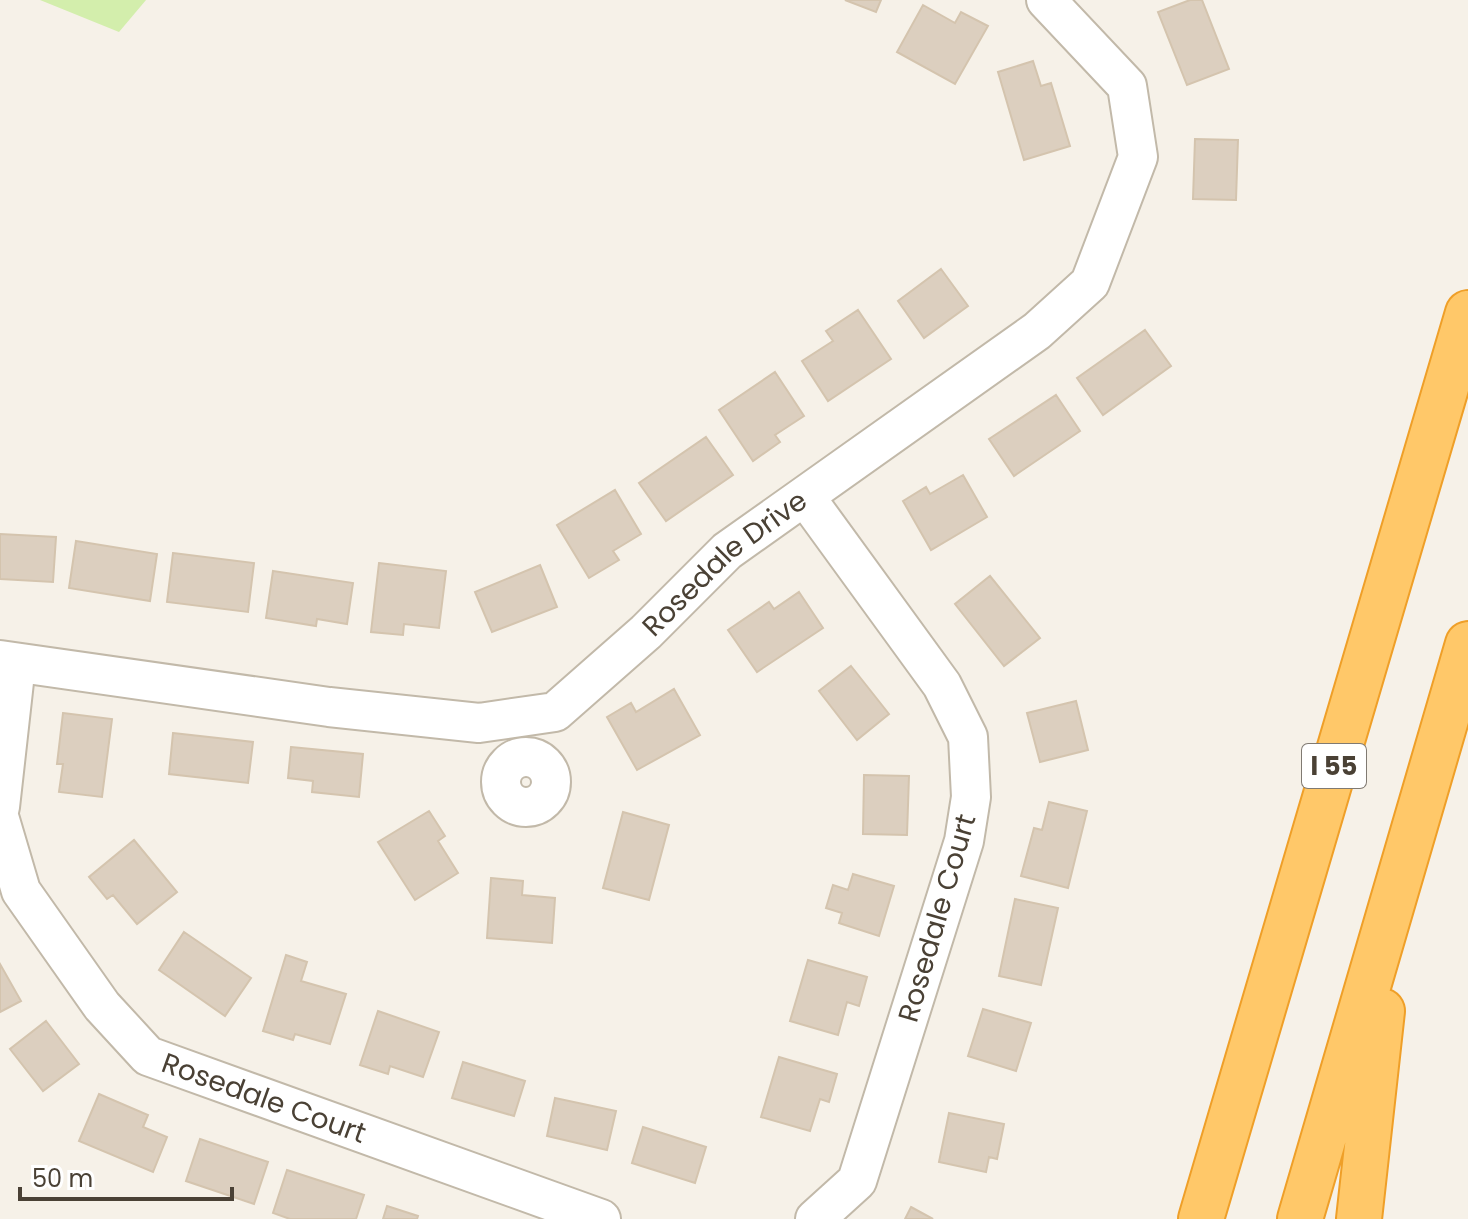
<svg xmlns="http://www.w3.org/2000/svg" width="1468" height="1219" font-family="Poppins,sans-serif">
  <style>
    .green { fill: #d3eeac }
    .building { fill: #dccfbf; stroke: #d4c4ae; stroke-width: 2 }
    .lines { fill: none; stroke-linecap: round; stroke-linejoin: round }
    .minor-casing { stroke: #c2b9a9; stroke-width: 42 }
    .highway-casing { stroke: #ef9f28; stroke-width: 48 }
    .minor { stroke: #fff; stroke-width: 38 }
    .highway { stroke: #ffc869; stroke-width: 44 }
    .labels { text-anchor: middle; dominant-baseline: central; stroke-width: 7; stroke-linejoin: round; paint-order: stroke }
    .shield { fill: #fff; stroke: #807a72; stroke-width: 2 }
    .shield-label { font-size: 26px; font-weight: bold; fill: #4a4135 }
    .street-label { font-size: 28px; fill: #4a4135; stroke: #fff }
  </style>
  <rect width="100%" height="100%" fill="#f6f1e8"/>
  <path class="green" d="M40,0H146L119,32Z"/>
  <path class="building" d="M845,0H881L876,12Z
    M1190,0H1202L1229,69L1187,85L1158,12Z
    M923,5L955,23L961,12L988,26L955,84L897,52Z
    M1033,61L1041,86L1051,83L1070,146L1024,160L998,72Z
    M1195,139L1238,140L1236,200L1193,199Z
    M941,269L968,306L924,338L898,301Z
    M858,310L891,359L828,401L802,361L833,341L826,331Z
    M1145,330L1171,366L1103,415L1077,378Z
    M775,372L804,416L775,435L780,442L753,461L719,410Z
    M1056,395L1080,431L1014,476L989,439Z
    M706,437L733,475L666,521L639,483Z
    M963,475L987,517L931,550L903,501L926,487L930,494Z
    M615,490L641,534L613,551L619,560L589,578L557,525Z
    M0,534L56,537L53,582L0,579Z
    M76,541L157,554L150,601L69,588Z
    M173,553L254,563L248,612L167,602Z
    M379,563L446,571L439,628L404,624L403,635L371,632Z
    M540,565L557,607L492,632L475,592Z
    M273,571L353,583L347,624L317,619L316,626L266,618Z
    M990,576L1040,638L1004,666L955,604Z
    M799,592L823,628L757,672L728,630L769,602L774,609Z
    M851,666L889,714L857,740L819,691Z
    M674,689L700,735L637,770L607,717L631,703L636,712Z
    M1076,701L1088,750L1040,762L1027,713Z
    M63,713L112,719L102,797L59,792L63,764H57Z
    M173,733L253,742L248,783L169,774Z
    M291,747L363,754L359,797L312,792L313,781L288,778Z
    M864,775L909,776L907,835L863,834Z
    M1049,802L1087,811L1068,888L1021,876L1034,828L1042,830Z
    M429,811L445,836L438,841L458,873L415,900L378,842Z
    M623,812L669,825L649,900L603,888Z
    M134,840L177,892L137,924L113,895L107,899L89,877Z
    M853,874L894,886L879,936L839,923L842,913L826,908L833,885L848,890Z
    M491,878L523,881L522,895L555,898L552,943L487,938Z
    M1015,899L1058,908L1041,985L999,976Z
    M184,932L251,978L225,1016L159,970Z
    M286,955L307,962L301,981L346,994L330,1044L295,1034L293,1040L263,1031Z
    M808,960L867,977L859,1006L847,1002L838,1035L790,1021Z
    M0,964L21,1001L0,1012Z
    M983,1009L1031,1023L1016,1071L968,1056Z
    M378,1011L439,1032L423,1077L390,1066L388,1074L360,1065Z
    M46,1021L79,1064L43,1091L10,1049Z
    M779,1057L837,1074L829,1102L820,1099L810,1131L761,1117Z
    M463,1062L525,1081L514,1116L452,1098Z
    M99,1094L148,1115L143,1127L167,1137L153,1172L79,1141Z
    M555,1098L616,1111L607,1150L547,1136Z
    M949,1113L1004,1124L997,1159L989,1157L986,1172L939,1162Z
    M643,1127L706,1147L695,1183L632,1163Z
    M200,1139L268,1162L254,1204L186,1181Z
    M287,1170L364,1195L356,1219H290L273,1213Z
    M387,1206L418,1216L417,1219H383Z
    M911,1207L933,1219H905Z"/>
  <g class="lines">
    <g class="minor-casing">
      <g id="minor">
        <path d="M806,498L942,685L968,737L971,797L964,841L857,1181L815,1219"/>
        <path id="s1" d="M0,660L329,707L479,723L555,712L646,632L727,551L1037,331L1090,283L1138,157L1127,86L1046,0"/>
        <circle cx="526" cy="782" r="25"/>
        <path d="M0,807L16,664"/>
        <path id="s2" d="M0,820L21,891L102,1006L148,1056L601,1219"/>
      </g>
    </g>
    <g class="highway-casing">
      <path id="highway" d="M1201,1219L1468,313
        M1300,1219L1468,644
        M1359,1219L1382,1011"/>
    </g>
    <use href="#minor" class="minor"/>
    <use href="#highway" class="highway"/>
  </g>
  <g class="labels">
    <rect class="shield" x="1302" y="744" width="64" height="44" rx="6"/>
    <g class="shield-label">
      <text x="1334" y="766">I 55</text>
    </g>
    <g class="street-label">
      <text stroke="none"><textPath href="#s1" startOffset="786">Rosedale Drive</textPath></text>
      <text transform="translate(937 918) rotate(-74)">Rosedale Court</text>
      <text stroke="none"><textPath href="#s2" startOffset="406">Rosedale Court</textPath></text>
    </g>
  </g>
  <path d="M20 1187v12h212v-12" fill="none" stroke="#4a4135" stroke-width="4"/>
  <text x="32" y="1187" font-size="24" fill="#4a4135" stroke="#ffffff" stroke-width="6" paint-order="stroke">50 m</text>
</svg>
